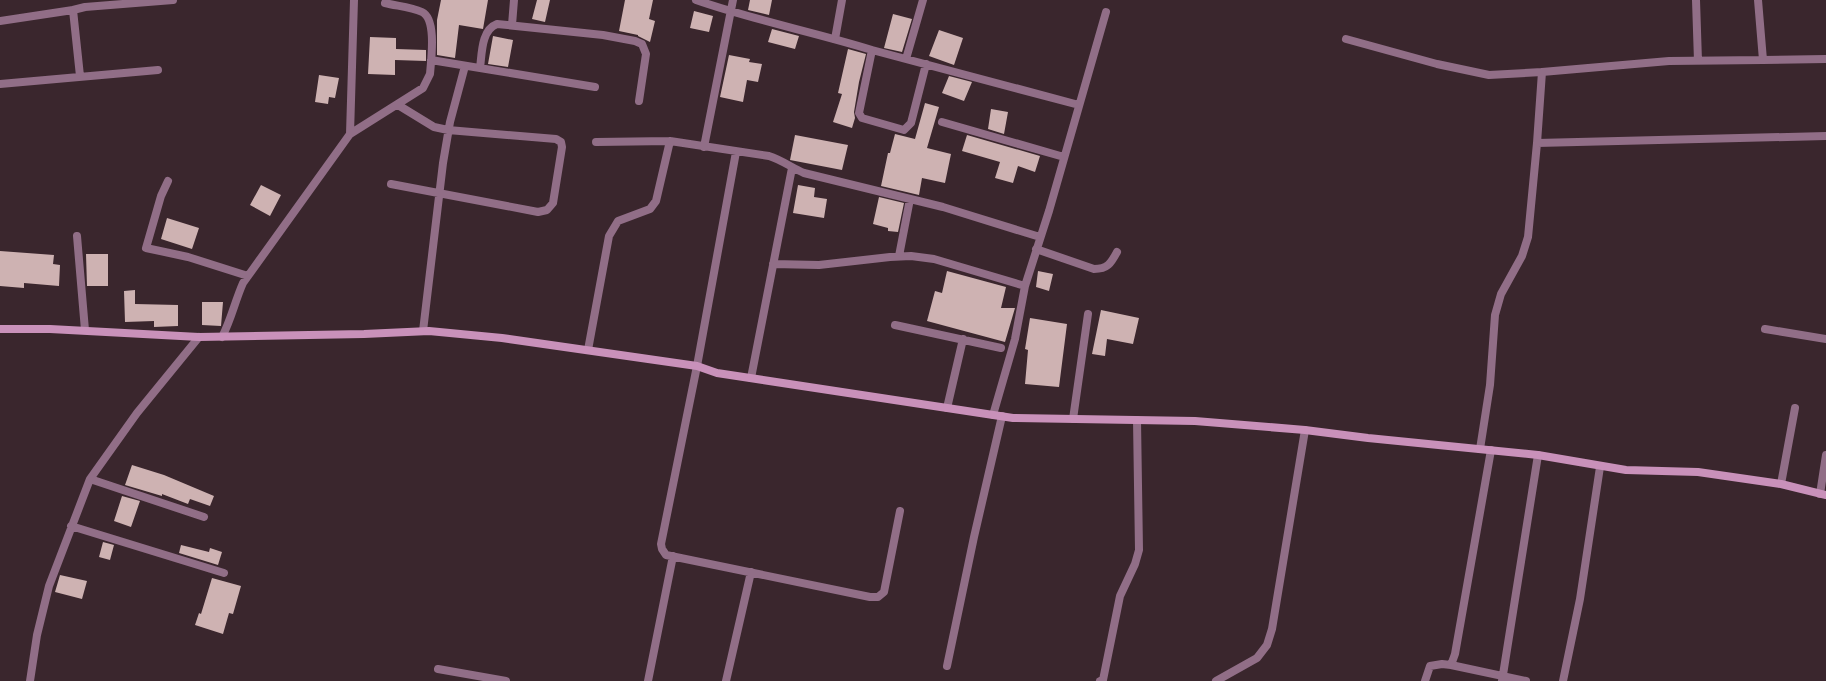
<svg xmlns="http://www.w3.org/2000/svg" width="1826" height="681" font-family="'Varela Round',sans-serif">
  <style>
    .building { fill: #ceb2b2 }
    .lines { fill: none; stroke-linecap: round; stroke-linejoin: round }
    .lane { stroke: #916e87; stroke-width: 8 }
    .street { stroke: #916e87; stroke-width: 8 }
    .secondary { stroke: #c991ba; stroke-width: 8 }
  </style>
  <rect width="100%" height="100%" fill="#3a262d"/>
  <path class="building" d="M441,0H488L483,29L459,25L455,58L437,55V20Z
    M537,0H550L545,22L532,19Z
    M625,0H653L649,19L655,21L650,42L638,36V35L619,31Z
    M750,0H772L769,15L748,10Z
    M694,11L713,16L709,32L690,28Z
    M893,14L912,19L902,52L884,48Z
    M772,29L799,36L795,49L768,42Z
    M939,30L963,38L954,65L929,56Z
    M493,36L513,40L508,67L488,64Z
    M370,37L396,38V49L426,50V61L395,60V75L368,74Z
    M848,49L866,54L859,82L854,112L855,118L852,128L833,122L842,94L838,93Z
    M729,55L750,59L749,62L762,64L758,82L747,80L743,102L720,97Z
    M319,75L339,78L335,98L329,97L328,104L315,102Z
    M949,76L972,82L964,101L942,93Z
    M925,103L939,107L927,148L951,154L945,183L922,178L919,195L881,186L888,153H890L895,134L915,139Z
    M991,109L1008,112L1004,134L988,129Z
    M795,135L848,145L842,170L790,160Z
    M967,135L1040,156L1035,172L1018,166L1013,183L995,178L1000,162L962,151Z
    M261,185L281,195L270,216L250,205Z
    M798,185L815,188L814,197L827,199L824,218L793,213Z
    M879,197L904,203L898,232L888,231V228L873,224Z
    M167,218L199,228L192,249L161,239Z
    M0,251L54,255L53,264L60,265L59,286L24,283V288L0,286Z
    M86,254H108V286H87Z
    M947,271L1006,287L1001,308H1015L1005,342L927,321L935,291L942,293Z
    M1038,271L1053,274L1049,291L1036,287Z
    M135,290V304L178,305V326L154,327V321L125,322L124,291Z
    M202,302H223L221,326L202,325Z
    M1101,310L1139,318L1133,344L1107,339L1105,356L1092,354Z
    M1030,318L1067,324L1059,387L1025,384L1028,350L1025,349Z
    M132,465L164,475L214,496L210,506L190,499L188,504L162,494V496L125,485Z
    M122,496L140,501L131,527L114,521Z
    M103,542L114,545L110,560L99,557Z
    M181,545L209,552L210,548L222,552L218,565L179,553Z
    M60,575L87,581L82,599L55,592Z
    M212,578L241,586L233,614L229,613L223,634L195,625L199,613L201,614Z"/>
  <g class="lines">
    <path class="lane" d="M835,39L842,0
      M77,236L85,330"/>
    <path class="street" d="M696,0C753,20 814,32 872,50L859,113L862,118L904,130L911,123L926,64
      M1696,0L1698,61
      M1758,0L1763,60L1669,61L1542,72L1537,143L1826,136
      M73,10L85,7L173,0
      M0,21L73,10L80,76
      M512,25L514,0
      M1346,39L1437,64L1489,75L1542,72
      M872,50L1079,105
      M906,59L923,0
      M431,60L595,87
      M1763,60L1826,59
      M480,68C482,54 481,30 497,24L603,35L635,41L642,44L646,54L639,101
      M0,84L158,70
      M942,122L1064,157
      M350,134L354,0
      M596,142L670,141L769,156C782,160 792,168 804,173L943,207L1040,237
      M704,147L733,0
      M736,152L697,366L661,544L662,549L666,555L870,597H878L884,592L900,511
      M168,181L161,196L146,248L188,257L248,276
      M391,184L538,212L547,210L553,203L562,147L561,142L556,139L448,130L434,127L398,105
      M1036,249L1094,269C1108,269 1111,263 1117,252
      M899,256L910,199
      M773,264L819,265L890,257L911,256L934,259L1025,286
      M895,325L1001,348
      M1765,329L1826,339
      M423,331L443,163L450,122L465,66
      M222,337C231,320 235,301 243,283L350,134L423,88L430,74C431,60 437,19 422,12C411,7 397,6 385,3
      M588,350L609,236L618,221L650,209L656,201L670,141
      M751,378L792,168
      M947,408L963,339
      M993,415L1015,339L1025,286L1049,211L1106,12
      M1073,419L1088,314
      M1480,449L1490,385L1495,315L1501,294L1522,256L1528,237L1537,143
      M90,479L204,517
      M1781,484L1795,408
      M1820,494L1826,455
      M71,526L224,573
      M1451,665L1526,681
      M947,666L974,537L1002,416
      M438,669L506,681
      M30,681L37,635L49,586L90,479L137,413L199,337
      M648,681L673,556
      M726,681L751,572
      M1100,681L1103,680L1120,596L1135,564L1139,550L1137,420
      M1216,681L1257,658L1267,645L1272,629L1305,430
      M1425,681L1430,666L1442,664L1451,665L1455,654L1491,450
      M1502,681L1538,455
      M1563,681L1580,599L1600,467"/>
    <path class="secondary" d="M0,329H50L199,337L364,334L429,331L502,338L697,366L717,373L1013,418L1195,421L1305,430L1368,438L1538,455L1626,470L1698,472L1781,484L1826,495"/>
  </g>
</svg>
